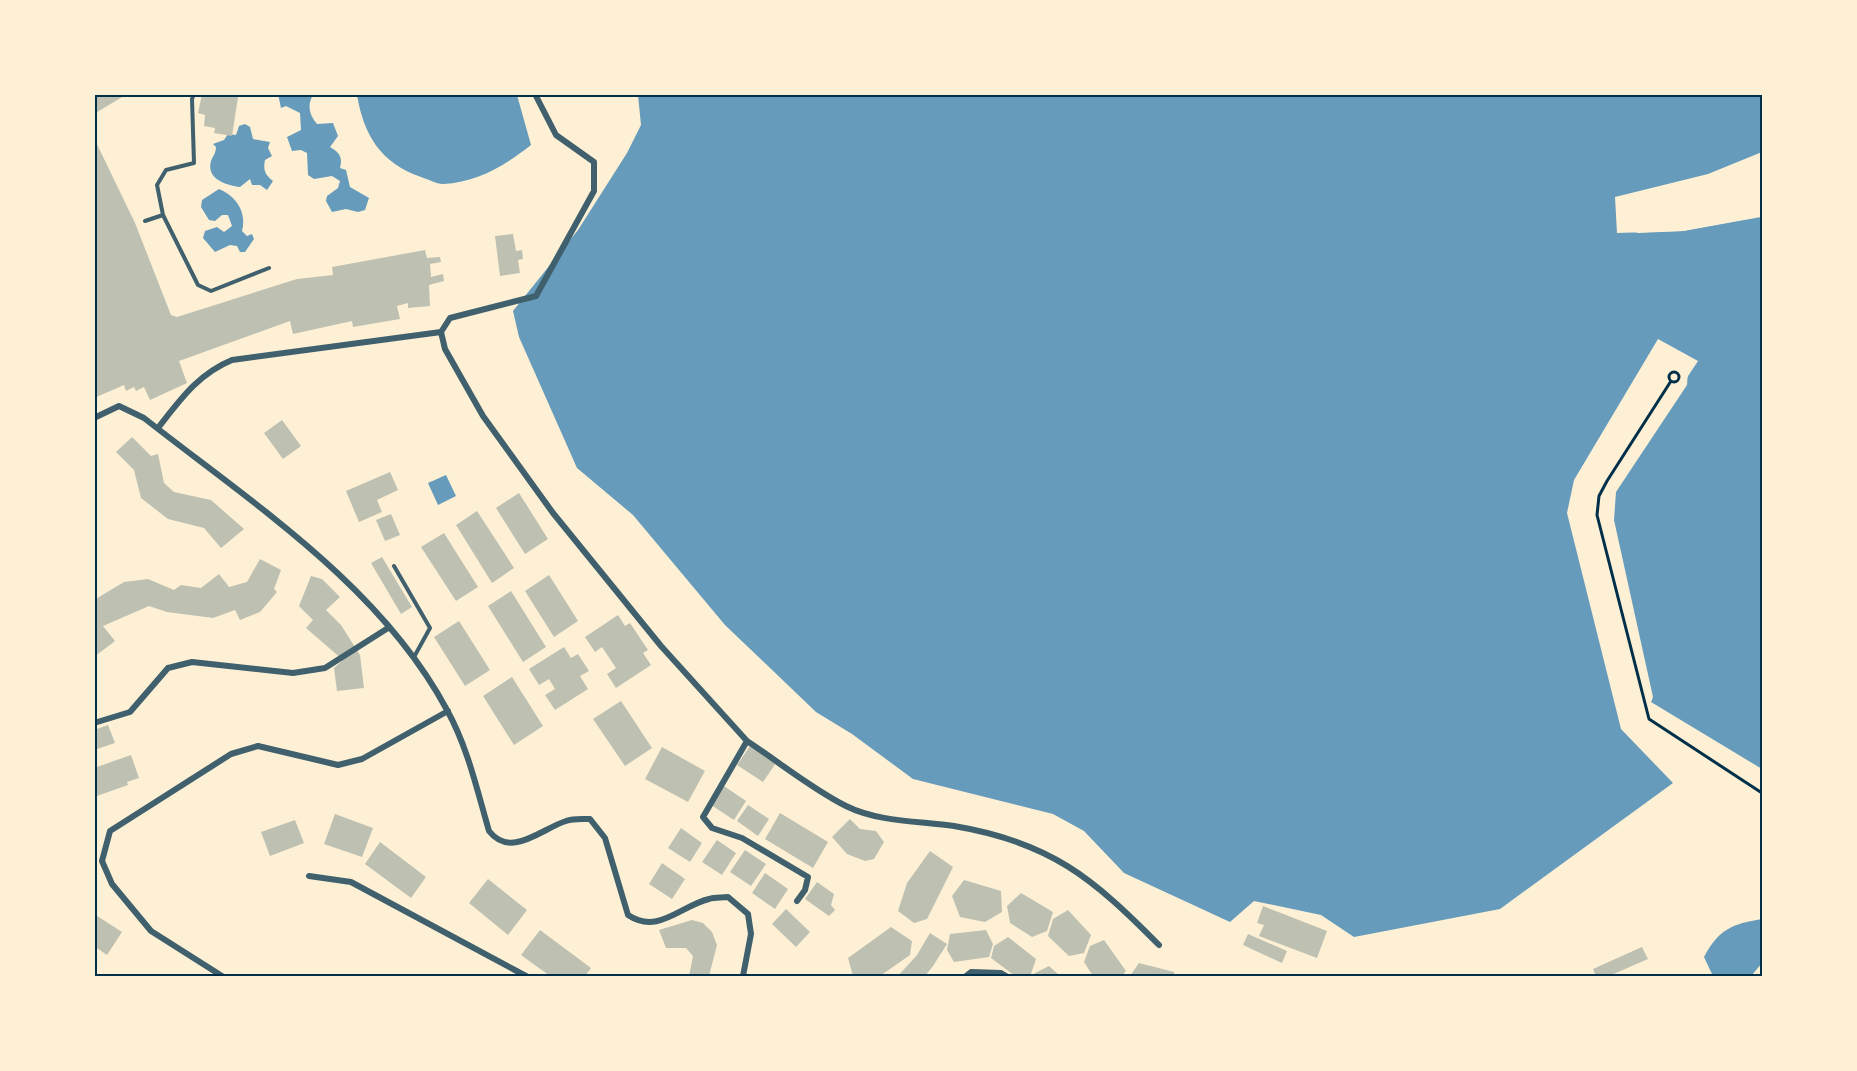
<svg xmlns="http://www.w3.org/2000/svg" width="1857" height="1071" font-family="'PT Sans Narrow',sans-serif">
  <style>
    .water { fill: #669bbc }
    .pier { fill: #fdf0d5 }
    .building { fill: #bec0b2 }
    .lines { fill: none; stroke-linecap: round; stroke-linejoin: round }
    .path { stroke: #003049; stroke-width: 3 }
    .service { stroke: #3f606c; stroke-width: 4 }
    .minor { stroke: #3f606c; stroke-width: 6 }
    .neatline { fill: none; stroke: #003049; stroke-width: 2 }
  </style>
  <rect width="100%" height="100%" fill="#fdf0d5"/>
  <path class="water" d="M278,94L313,95C307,105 309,115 317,124L333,123L338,136L330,147C339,152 343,157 340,168L346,170L350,187L369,198L365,210L358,212L346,209L332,212L326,201L327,196L338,188L340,181L332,176L314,179L308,175L307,153L301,150L292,151L287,137L301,130L300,113L286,106L281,108Z
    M357,95H517L531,145C504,166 478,182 443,184C436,184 428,179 421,177C381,163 364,136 357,95Z
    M638,95H1762V152L1708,174L1615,197L1617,233L1683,231L1762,216V769L1651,702L1609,517L1612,491L1698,361L1658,339L1574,480L1567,513L1621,729L1673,783L1500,909L1354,937L1321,915L1254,901L1230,922L1124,873L1084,831L1053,814L913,779L852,734L816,712L725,625L633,515L577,468L519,337L513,311L578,230L627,153L641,125Z
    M245,124L250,127L253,139L270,142L268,148L272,156L265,160C263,170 265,175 273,181L267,190L260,185H252L250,179L240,187C226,185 206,179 211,161C213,156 216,153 216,147L213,144L224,140L228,134L236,135L239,126Z
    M219,189C236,196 247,212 242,231L247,236L252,234L254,239L245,252H240L237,246L230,245L215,252L203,238L205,231L217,227L224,232L232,226L228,215H222L215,221L209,220L201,207L202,200Z
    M446,475L456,496L438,505L428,483Z
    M1762,919V963L1752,975L1712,974L1704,957C1719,929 1732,924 1762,919Z"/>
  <path class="pier" d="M1762,213L1761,217L1683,231L1638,233L1630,230L1682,228Z
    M1688,371L1687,385L1616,492L1614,520L1653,697L1650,705L1607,517L1609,491Z"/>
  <path class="building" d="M94,94H127L94,114Z
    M202,94L238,97L232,136L214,133L215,128L204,126L205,115L198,113Z
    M94,138L135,223L171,315L177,317L297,279L333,275L332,267L425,250L427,258L440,257L441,262L430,264L431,277L443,274L444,281L429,285L430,306L408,308V303L397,306L400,319L353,327L352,321L293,334L290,321L179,361L187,383L150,400L144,387L136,391L134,387L126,391L124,385L94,398Z
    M513,234L516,251L522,250L523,259L518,260L520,273L500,276L495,236Z
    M282,420L301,446L283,459L264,433Z
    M132,437L151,456L158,454L164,483L174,492L211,500L244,529L221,548L204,528L168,519L141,498L134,470L116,452Z
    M390,472L398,490L377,500L382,512L359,522L346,491Z
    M519,493L548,539L525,554L496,508Z
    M477,511L514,568L492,583L456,525Z
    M391,514L400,535L385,541L376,520Z
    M444,533L478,587L456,601L421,547Z
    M382,557L412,607L401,614L371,563Z
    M260,559L281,570L274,589L277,592L260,612L240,620L235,610L213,618L167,612L149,606L103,626L115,641L94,657V600L124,582L148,579L174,590L181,585L201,588L219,574L229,587L247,582Z
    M549,575L578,621L554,637L525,591Z
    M311,576L322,579L340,597L326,610L341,625L360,655L364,688L337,691L334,668L343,660L306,628L313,620L299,606Z
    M511,591L546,647L523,662L488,606Z
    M618,615L625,626L630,623L648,650L643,653L651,665L616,688L607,674L616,668L602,647L595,652L585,637Z
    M459,621L490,670L465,686L434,637Z
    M564,647L571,658L578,654L589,671L580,676L588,689L555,710L545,695L555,689L549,679L539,685L529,669Z
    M512,677L543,726L514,745L483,696Z
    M621,701L652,748L625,766L593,719Z
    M108,725L115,743L94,750V730Z
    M750,746L776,763L763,782L737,765Z
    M662,747L705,771L688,802L645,779Z
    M131,755L139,778L127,782L128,785L94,797V768Z
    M724,786L746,801L734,820L711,805Z
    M748,805L769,819L758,836L737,821Z
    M780,813L828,842L813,868L765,839Z
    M335,814L373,828L362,857L324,844Z
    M850,819L860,829L876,831L884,842L874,859L865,861L847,854L832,837Z
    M295,820L304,843L270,856L261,832Z
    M681,828L702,843L690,862L668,848Z
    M717,840L736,853L722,875L702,862Z
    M380,842L426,877L411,898L365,864Z
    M745,850L766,864L751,886L730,872Z
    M930,851L953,867L927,919L914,923L898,911L907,883Z
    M662,863L685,879L672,899L649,884Z
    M765,873L788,889L775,909L752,893Z
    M488,879L527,910L508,935L469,903Z
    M964,880L1001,891L1002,912L985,922L960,917L952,896Z
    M817,882L834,894L831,905L835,910L829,916L805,899Z
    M1021,893L1053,912L1047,931L1032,937L1010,923L1007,906Z
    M1263,906L1327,931L1317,958L1259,936L1264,925L1257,923Z
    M786,909L810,932L796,947L772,924Z
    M1068,910L1091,935L1084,953L1069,956L1048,936L1053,919Z
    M94,914L122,932L107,955L94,946Z
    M692,920L703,923L712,932L717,945L709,976H689L693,956L686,948H666L659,930Z
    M891,927L912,941L910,955L880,976H853L848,958Z
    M540,930L591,968L585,976H550L521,955Z
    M986,930L993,944L989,957L954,962L947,950L950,934Z
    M930,933L947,944L933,966L925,976H898L917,955Z
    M1248,934L1287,951L1282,963L1243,945Z
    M1008,937L1036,959L1031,974L1027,976H1015L991,958L994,946Z
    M1104,940L1126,971L1122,976H1093L1084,962L1090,946Z
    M1642,947L1648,959L1609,976H1596L1593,969Z
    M1139,963L1174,972L1175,976H1130Z
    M1049,966L1060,976H1033L1035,973Z"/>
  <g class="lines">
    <path class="path" d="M1669 377a5 5 0 1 1 10 0a5 5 0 1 1-10 0Z
      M1671,381L1607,481L1599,496L1597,515L1649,719L1762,793"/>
    <path class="service" d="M163,215L157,185L166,170L194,163L192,99L194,94
      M145,221L163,215L198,285L211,291L269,268
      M394,566L430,628L414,657"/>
    <path class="minor" d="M535,94L556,135L594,162V191L536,296L450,318L441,332L445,349L483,416L553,513L661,646L747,741L703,817L712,828L742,838L808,877L805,890L797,901
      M94,418L119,406L144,418C252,503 381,586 447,710C468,748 477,790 489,831C511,859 541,829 566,821C574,818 582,819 590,819L605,838L628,915C658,935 680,906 709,899C715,897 722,898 728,897L748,914L751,934L743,976
      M158,428C180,400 198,374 232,360L441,332
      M94,723L130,712L168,668L192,662L293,673L325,668L388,628
      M747,741C779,762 812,789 846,806C878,822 919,821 954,826C1050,842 1093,878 1159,945
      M309,876L351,882L526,976
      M222,976L151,931L112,884L102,861L110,831L231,754L258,746L338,765L362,759L448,711
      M966,976L971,972L1001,973L1006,976"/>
  </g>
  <rect width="1857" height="1071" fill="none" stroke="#fdf0d5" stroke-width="192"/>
  <rect x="96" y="96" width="1665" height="879" class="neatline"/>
</svg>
